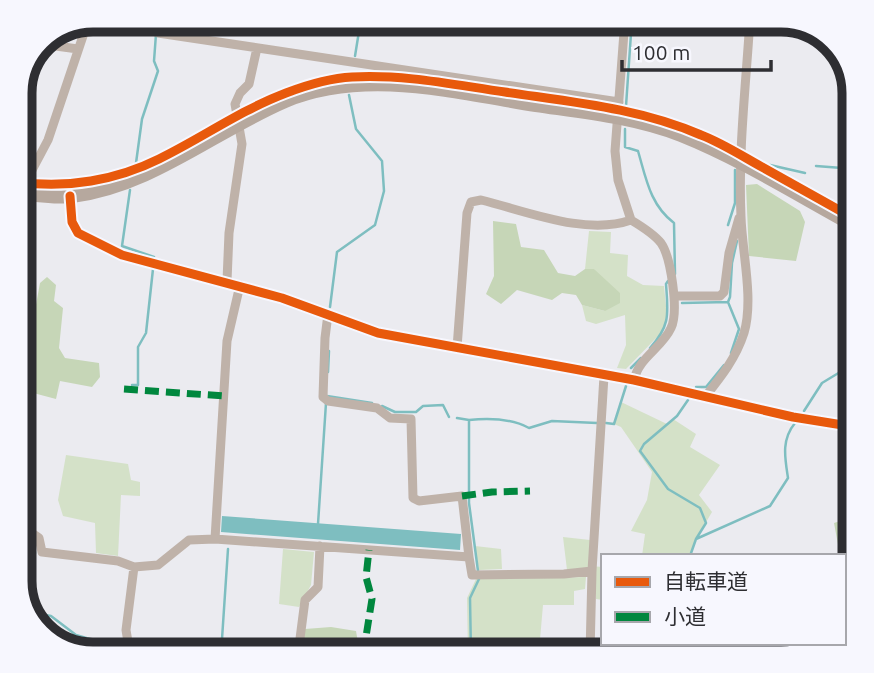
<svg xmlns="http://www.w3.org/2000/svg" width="874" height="673" font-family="Ubuntu,'Noto Sans JP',sans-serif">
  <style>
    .built { fill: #dedee8 }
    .green { fill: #d4e1c8 }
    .forest { fill: #c6d6b7 }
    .water { fill: #7ebec0 }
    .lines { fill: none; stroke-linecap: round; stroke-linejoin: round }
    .stream { stroke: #7ebec0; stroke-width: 2.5 }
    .minor { stroke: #bfb2a9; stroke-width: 9 }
    .tertiary { stroke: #bfb2a9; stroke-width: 10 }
    .primary { stroke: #b6a89e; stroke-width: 14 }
    .quiet { stroke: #00873e; stroke-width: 7; stroke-dasharray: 14 7; stroke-linecap: butt }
    .cycleway-casing { stroke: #f7f7fe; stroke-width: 13 }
    .cycleway { stroke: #e8590c; stroke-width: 9 }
    .rim { fill: none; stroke: #2e2e32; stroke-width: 9 }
  </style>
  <rect width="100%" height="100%" fill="#ebebf0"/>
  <path class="built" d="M720,643H803L782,654H719Z"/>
  <path class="green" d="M589,231L611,232L610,253L628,255L627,276L643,285L664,286L667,316L662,332L626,369L617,368L626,345L625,315L596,324L586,321L582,305L605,311L594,269H585Z
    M621,402L667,424L673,419L696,434L690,447L720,465L699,495L712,512L696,539L690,556H642L645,534L631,531L647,500L652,472L621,427L614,424Z
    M66,455L128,464L131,480L140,482V496L121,495L118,556L96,553L95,523L63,516L58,500Z
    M563,537L590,540L589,566L603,567V600L596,599L595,569L567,570Z
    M475,546L501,549L502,569L479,570Z
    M283,549L314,552L311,585L299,607L279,604Z
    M586,577L585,589L574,591V605H543L539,651L521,654H468L467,598L476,579Z"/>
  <path class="forest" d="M757,184L800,211L805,222L796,261L749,256L746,185Z
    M493,221L516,224L521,247L544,250L558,273L575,276L585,269H594L620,293V303L605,311L582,305L576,295L562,293L552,300L517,290L501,304L486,294L494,276Z
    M47,277L56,285L54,301L63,308L59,348L65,358L99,363L100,377L92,387L60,381L56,399L22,390L19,387V355L25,354L28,313L35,310L40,283Z
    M855,516V565L844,556L840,555L834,523Z
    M331,627L356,631L360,654H302L305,629Z"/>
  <path class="water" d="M222,516L461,534L460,550L221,532Z"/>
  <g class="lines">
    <path class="stream" d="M153,19L154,27
      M355,56L361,19
      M626,106L632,19
      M625,129V147L638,151C646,178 650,205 674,223L675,274
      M136,163L142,119L158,71L154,61L156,34
      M770,165L805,173
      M816,166L855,169
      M130,190L122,246L154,257
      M728,225L735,203V170
      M728,302L739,329L731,353
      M682,303L728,302L730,297L732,263L737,241
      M330,307L337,252L375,225L384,191L382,161L356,129L349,95
      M650,348C671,325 668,313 666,284L668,281
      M631,368L641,358
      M328,372L329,351
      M132,385H138V347L146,333L153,269
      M696,387H706L724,365
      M327,396L372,403
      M688,400L677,416L644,444L640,451L668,489L700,508L706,523L696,539
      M382,406L395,412H416L423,406L443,405L449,417
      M804,411L822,383L855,363
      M457,418L469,420V503L478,571
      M469,420C489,418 511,418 529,428L552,421L597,423
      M606,423L614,424L626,386
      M318,524L326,403
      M19,536L34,542L35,553L27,590
      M690,556L696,539L770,506L788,478C785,458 781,440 795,423
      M31,606L34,593
      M34,613L51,616L76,635L124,649
      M702,643L704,654
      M221,654L228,549
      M471,654L470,598L479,579"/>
    <path class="minor" d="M146,19L147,28L158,33L619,102
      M625,19L615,151L618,180L631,220C641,226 654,234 661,243C671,257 679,312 671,328C662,348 639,357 634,380
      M41,44L78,49
      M23,194L30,174L48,140L88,21
      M227,281L229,233L242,144L235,104L240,93L249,84L257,48
      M674,296H720L724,292L729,253L739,218
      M328,314L325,338L323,397L328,401L377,408L390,418L411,419L413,498L419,501L462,496L469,557
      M457,348L467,213L471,202L481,200C526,211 586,236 631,220
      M705,397C721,377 736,358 744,333C754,299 742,252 741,217C738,151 746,84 750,19
      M19,528L29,531L39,538L42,552L118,561L134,567L158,565L189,540L215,539L469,557L472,575L564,574L592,571
      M215,539L227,341L240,285
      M130,654L126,630L134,567
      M298,654L305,600L318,587L320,546
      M590,654L592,571L604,376"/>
    <path class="tertiary" d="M70,196L72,222L78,233L122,255L282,298L378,333L634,380L793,417L855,427"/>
    <path class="primary" d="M19,193C36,195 56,198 72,196C151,186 213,132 285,101C365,68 454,92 536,105C584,112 635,117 681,135C741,159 798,195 855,226"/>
    <path class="quiet" d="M124,389L224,396
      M462,496L492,492L530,491
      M844,595L851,593
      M367,654L365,643L372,599L366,577L369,550"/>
    <g class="cycleway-casing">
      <path id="cycleway" d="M19,182C66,189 117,180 159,159C202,138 241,110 286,93C307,85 330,78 352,77C404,74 455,85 505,92C572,102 639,108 701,135C722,143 742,156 762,167C793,184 824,202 855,219
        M70,196L72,222L78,233L122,255L282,298L378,333L634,380L793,417L855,427"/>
    </g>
    <use href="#cycleway" class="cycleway"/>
  </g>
  <path d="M0 0H874V673H0ZM93 32H781A61 61 0 0 1 842 93V581A61 61 0 0 1 781 642H93A61 61 0 0 1 32 581V93A61 61 0 0 1 93 32Z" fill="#f7f7fe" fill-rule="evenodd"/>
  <path class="rim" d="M93 32H781A61 61 0 0 1 842 93V581A61 61 0 0 1 781 642H93A61 61 0 0 1 32 581V93A61 61 0 0 1 93 32Z"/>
  <rect x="601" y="554" width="245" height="91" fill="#f7f7fe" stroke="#a7a7ac" stroke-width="2"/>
  <rect x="615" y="577" width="35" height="10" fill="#e8590c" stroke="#a7a7ac" stroke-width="2"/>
  <text x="664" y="589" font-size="21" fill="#2e2e32">自転車道</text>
  <rect x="615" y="612" width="35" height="10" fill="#00873e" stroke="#a7a7ac" stroke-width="2"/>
  <text x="664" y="624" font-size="21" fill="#2e2e32">小道</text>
  <path d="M622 60v10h149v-10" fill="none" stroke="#2e2e32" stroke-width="3.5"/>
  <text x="632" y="60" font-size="21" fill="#2e2e32" stroke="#f7f7fe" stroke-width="5" paint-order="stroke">100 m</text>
</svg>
